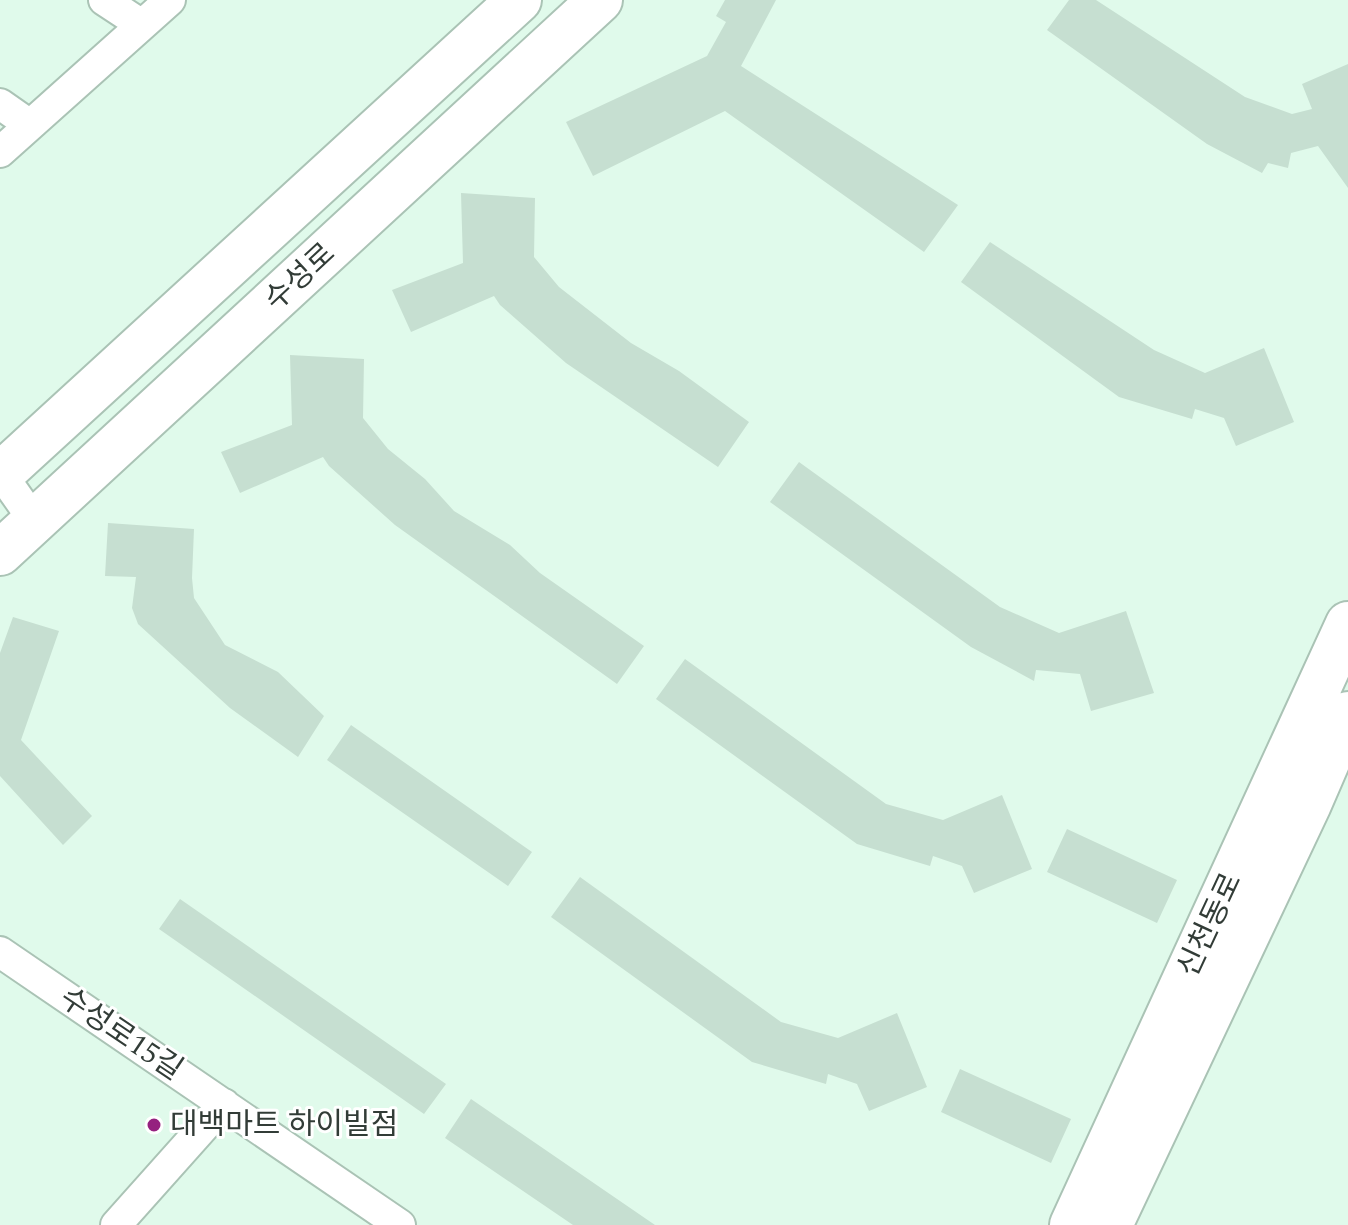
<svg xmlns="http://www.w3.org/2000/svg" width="1348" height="1225" font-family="Spectral,'Noto Sans KR',serif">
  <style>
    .building { fill: #c6dfd1 }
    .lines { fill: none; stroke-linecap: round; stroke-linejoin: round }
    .minor-casing { stroke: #aac3b5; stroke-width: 34 }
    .secondary-casing { stroke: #aac3b5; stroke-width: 48 }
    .primary-casing { stroke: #aac3b5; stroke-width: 48 }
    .minor { stroke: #fff; stroke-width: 30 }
    .secondary { stroke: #fff; stroke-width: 44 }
    .primary { stroke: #fff; stroke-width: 44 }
    .poi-dot { fill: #95217f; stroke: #fff; stroke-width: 3 }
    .labels { text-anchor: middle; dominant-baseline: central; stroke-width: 6; stroke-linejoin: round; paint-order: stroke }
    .street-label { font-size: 30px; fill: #323c37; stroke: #fff }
    .poi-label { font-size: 30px; fill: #323c37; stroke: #fff; text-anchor: start }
  </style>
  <rect width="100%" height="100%" fill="#e0faeb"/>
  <path class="building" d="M725,0H776L741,66L958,205L924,252L725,111L593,176L566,122L707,56L726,22L716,16Z
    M1069,0H1096L1245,97L1292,114L1312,109L1302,84L1348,64V188L1318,146L1291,153L1288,168L1268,163L1262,173L1207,144L1047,30Z
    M461,193L535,198L534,257L559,287L631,343L679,371L749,422L718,467L566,363L500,305L494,296L411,332L392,290L463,263Z
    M990,242L1154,350L1205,373L1264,348L1294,422L1236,446L1224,418L1195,409L1192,419L1119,397L961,282Z
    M290,355L364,359L363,418L388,449L425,479L454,511L510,545L540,573L644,646L617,684L395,525L329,466L323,457L240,493L221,452L292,425Z
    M799,462L1000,607L1059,633L1126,611L1154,693L1091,711L1080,674L1036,670L1034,681L971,647L770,502Z
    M108,523L194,529L192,578L194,598L225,645L278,672L324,716L298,757L230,708L138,624L132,608L136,577L105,576Z
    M13,617L59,631L21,740L92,816L63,845L0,776V653Z
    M685,659L886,804L943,820L1002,795L1032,869L974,893L962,866L933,856L930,866L857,844L656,699Z
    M351,725L532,852L508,886L327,760Z
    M1067,829L1177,880L1157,923L1047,872Z
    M580,877L781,1022L838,1038L897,1013L927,1087L869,1111L857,1084L828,1074L826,1084L752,1062L551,917Z
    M180,899L446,1084L424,1114L159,929Z
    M960,1069L1071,1119L1051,1163L941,1112Z
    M471,1099L655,1225H573L445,1138Z"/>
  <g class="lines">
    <g class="minor-casing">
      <path id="minor" d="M104,0L142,25
        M0,104L30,125
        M0,152L170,0
        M0,472L35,522
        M0,952L400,1225
        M116,1225L224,1104"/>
    </g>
    <g class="secondary-casing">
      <path id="secondary" d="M0,475L519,0
        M0,553L600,0"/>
    </g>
    <g class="primary-casing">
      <path id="primary" d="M1072,1225L1348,624
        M1110,1225L1309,804L1348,714"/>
    </g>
    <use href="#minor" class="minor"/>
    <use href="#secondary" class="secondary"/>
    <use href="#primary" class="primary"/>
  </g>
  <circle class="poi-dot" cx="154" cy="1125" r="8"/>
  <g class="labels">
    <g class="street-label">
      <text transform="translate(300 277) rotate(-43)">수성로</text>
      <text transform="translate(1210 925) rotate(-65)">신천동로</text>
      <text transform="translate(121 1034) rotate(34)">수성로15길</text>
    </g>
    <g class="poi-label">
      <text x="170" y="1125">대백마트 하이빌점</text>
    </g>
  </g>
</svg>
